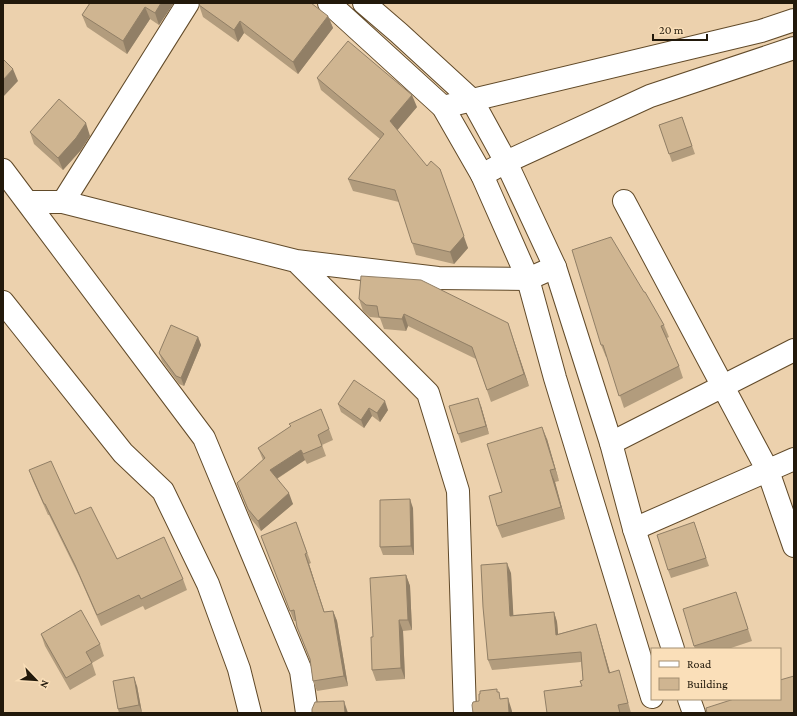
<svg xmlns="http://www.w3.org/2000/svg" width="797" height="716" font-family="'Crimson Pro',serif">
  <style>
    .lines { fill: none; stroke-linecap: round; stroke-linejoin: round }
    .minor-casing { stroke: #614a29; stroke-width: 24 }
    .major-casing { stroke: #614a29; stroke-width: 24 }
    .minor { stroke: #fff; stroke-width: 22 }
    .major { stroke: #fff; stroke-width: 22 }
    .wall { fill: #b29c7d }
    .shaded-wall { fill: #917f66 }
    .building { fill: #cfb591; stroke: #917f66 }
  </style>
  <rect width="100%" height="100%" fill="#ecd1ad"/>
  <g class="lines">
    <g class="minor-casing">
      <path id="minor" d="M443,107L761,31L794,20
        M3,170L27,202
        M482,175L506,162L650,96L794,48
        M624,201L768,471L794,546
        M63,202L188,3
        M296,261L428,393L458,491L465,713
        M3,302L123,453L163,491L208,584L239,669L250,713
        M611,443L794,350
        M634,529L794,459
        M307,713L301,671L204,438L27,202H63L296,261L438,278L528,279L555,267"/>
    </g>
    <g class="major-casing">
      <path id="major" d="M329,3L443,107L482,175L528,279L555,378L652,697
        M364,3L399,33L472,100L506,162L555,267L611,443L634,529L673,649
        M689,699L694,713"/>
    </g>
    <use href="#minor" class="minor"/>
    <use href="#major" class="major"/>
  </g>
  <path class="wall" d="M90,3H174L159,25L150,19L127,54L87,27L82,15Z
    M199,5L328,16L333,28L298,74L244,33L238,42L203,17Z
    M317,78L417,107L397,130L468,248L454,264L416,255L399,202L353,191L348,179L380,139L321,90Z
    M682,117L695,154L672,162L659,125Z
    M30,132L90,136L81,150L63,170L34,144Z
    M359,299L508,323L529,386L491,402L476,359L408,326L406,331L384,329L380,318L370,317L363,311Z
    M664,325L669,337L667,338L679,366L683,378L624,408L607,357H606L601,345Z
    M198,337L201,345L184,386L179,384L162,361L159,353Z
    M338,404L388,410L380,422L372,416L364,428L341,412Z
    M481,406L489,434L461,443L458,434Z
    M329,429L333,440L322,445L326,456L307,464L305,460L277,479L293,504L261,531L251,519L237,483L263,460L258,448Z
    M547,439L559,481L555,482L565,519L502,538L497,526L502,492Z
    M29,470L75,514L117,559L183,579L187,590L145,610L143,606L101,626L79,576L49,515H48L33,481Z
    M413,508L414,555H383L380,547Z
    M296,522L311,563L309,564L324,612L333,611L337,621L348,686L317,691L313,681L310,660L297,627L296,621H294L265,546Z
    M697,531L709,566L671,578L668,570Z
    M511,573L513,615L554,612L557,622L558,634L596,624L599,634L610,673L622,680L631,713H547L582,686L583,680L581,662L492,670L488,660Z
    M406,575L410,586L412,630L403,631L405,679L376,681L372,670L373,637Z
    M740,604L752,641L728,649H695L694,646Z
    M41,634L100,644L104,656L92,663L96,675L70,690L45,646Z
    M137,686L142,713H119L118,709Z"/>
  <path class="shaded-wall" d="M161,3H174L159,25L155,13Z
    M145,7L150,19L127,54L123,41Z
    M328,16L333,28L298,74L293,62Z
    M240,21L244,33L238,42L234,30Z
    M13,69L18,81L3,97V80Z
    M412,95L417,107L395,133L390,121Z
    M86,123L90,136L81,150L63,170L58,158Z
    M440,169L468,248L454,264L450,252Z
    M404,314L408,326L406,331L402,319Z
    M508,323L529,386L524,374Z
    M198,337L201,345L184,386L181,378Z
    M478,398L481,406L489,434L486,426Z
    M385,401L388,410L380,422L377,413Z
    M369,408L372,416L364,428L361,420Z
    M542,427L547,439L559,481L555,469Z
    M301,450L305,460L273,481L270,470Z
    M550,470L555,482L565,519L561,507Z
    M289,493L293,504L261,531L258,521Z
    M410,499L413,508L414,555L411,546Z
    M305,554L309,564L328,623L324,612Z
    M507,563L511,573L514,626L510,616Z
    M406,575L410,586L412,630L408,620Z
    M333,611L337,621L348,686L344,676Z
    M554,612L557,622L559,645L556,635Z
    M399,620L403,631L405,679L401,668Z
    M596,624L599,634L613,683L609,673Z
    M134,677L137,686L142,713L139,705Z
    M508,698L512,711V713H509Z
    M344,701L348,713H345Z"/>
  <path class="building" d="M90,3H161L155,13L145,7L123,41L82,15Z
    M200,3H311L328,16L293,62L240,21L234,30L199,5Z
    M348,41L412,95L390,121L427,166L431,161L440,169L464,236L450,252L412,243L395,190L348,179L384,134L317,78Z
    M3,59L13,69L3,80Z
    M59,99L86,123L76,138L58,158L30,132Z
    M682,117L692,146L669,154L659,125Z
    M611,237L644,292H645L664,325L661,326L679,366L619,396L603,345H601L572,250Z
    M361,276L421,280L508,323L524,374L487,390L472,347L404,314L402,319L379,317L377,306L366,305L359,299Z
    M171,325L198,337L181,378L176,376L159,353Z
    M354,380L385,401L377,413L369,408L361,420L338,404Z
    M478,398L486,426L458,434L449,406Z
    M321,409L329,429L318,435L322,446L303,454L301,450L270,470L289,493L258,521L248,509L237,483L265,458L258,448L291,426L289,424Z
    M542,427L555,469L550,470L561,507L497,526L489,496L502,492L487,444Z
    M51,461L75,514L91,507L117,559L164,537L183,579L141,599L139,595L97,615L75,565L45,504H44L29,470Z
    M410,499L411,546L380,547V500Z
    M296,522L307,553L305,554L324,612L333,611L344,676L313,681L310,659L297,627L294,610L290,611L261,536Z
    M694,522L706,558L668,570L657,535Z
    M507,563L510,616L554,612L556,635L596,624L609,673L619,670L628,703L618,705L620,713H547L544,691L582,686L580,681L583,680L581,652L488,660L483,607L481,565Z
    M406,575L408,620H399L401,668L372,670L371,637H373L370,578Z
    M736,592L748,629L694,646L683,609Z
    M81,610L100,644L86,652L92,663L66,678L41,634Z
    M794,676V713H707L706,708L734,699H780V680Z
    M134,677L139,705L118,709L113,681Z
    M497,689V692H499L500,699L508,698L509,713H473L472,705L473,702L479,701V694H480V691Z
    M344,701L345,713H312V709L315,702Z"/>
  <rect width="797" height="716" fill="none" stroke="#22190b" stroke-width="8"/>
  <rect x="651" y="648" width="130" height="52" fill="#fadfb9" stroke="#a49073"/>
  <rect x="659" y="661" width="20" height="6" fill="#ffffff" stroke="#a49073"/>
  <text x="687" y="668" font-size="12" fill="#22190b">Road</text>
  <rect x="659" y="678" width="20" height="12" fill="#cfb591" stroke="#a49073"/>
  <text x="687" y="688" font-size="12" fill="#22190b">Building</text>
  <g transform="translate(36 680) rotate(115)" stroke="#fadfb9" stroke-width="3" paint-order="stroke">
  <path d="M0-3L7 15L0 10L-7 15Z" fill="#22190b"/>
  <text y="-6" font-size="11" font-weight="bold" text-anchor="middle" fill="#22190b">N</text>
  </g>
  <path d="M653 34v6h54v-6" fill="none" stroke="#22190b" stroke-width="2"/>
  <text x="659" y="34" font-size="12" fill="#22190b" stroke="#fadfb9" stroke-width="3" paint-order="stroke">20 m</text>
</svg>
